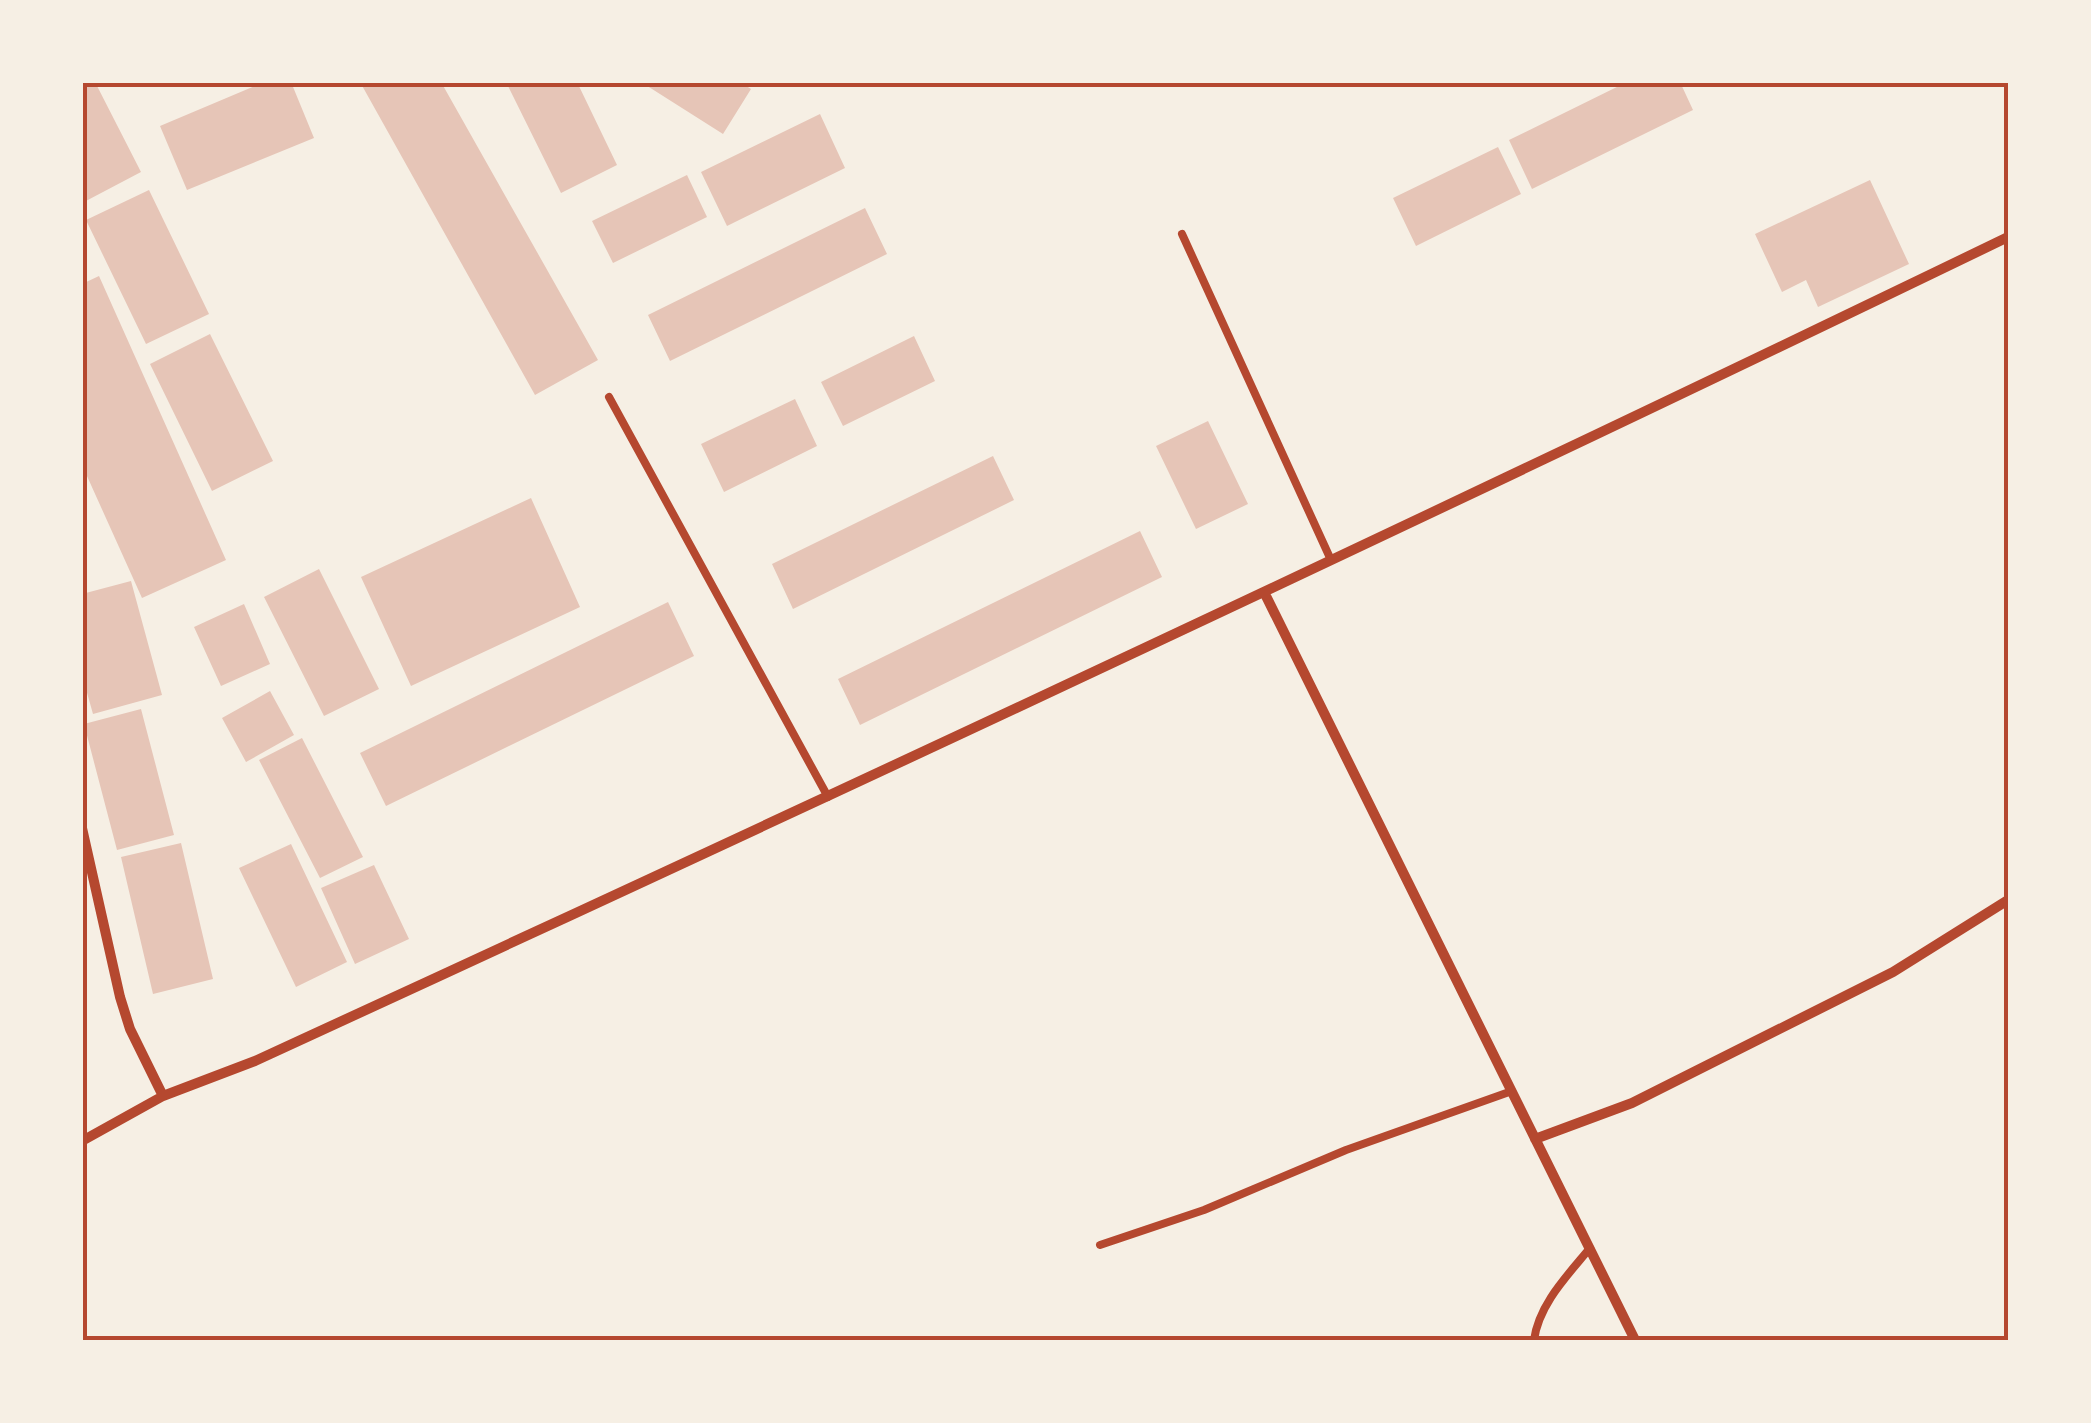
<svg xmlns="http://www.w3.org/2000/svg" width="2091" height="1423" font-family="'Libre Baskerville',serif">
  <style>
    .building { fill: #e6c5b7 }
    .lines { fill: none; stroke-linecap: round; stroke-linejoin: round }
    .service { stroke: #b5482f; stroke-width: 8 }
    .minor { stroke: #b5482f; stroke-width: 10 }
    .neatline { fill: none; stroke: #b5482f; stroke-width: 4 }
  </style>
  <rect width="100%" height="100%" fill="#f6efe4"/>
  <path class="building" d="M82,82H95L141,172L84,202Z
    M264,82H291L314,138L187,190L160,126Z
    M360,82H441L598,360L535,395Z
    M506,82H577L617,165L561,193Z
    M641,82H740L751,89L723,134Z
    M1627,82H1680L1693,110L1532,189L1509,140Z
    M820,114L845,168L727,226L701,172Z
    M1498,147L1521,194L1416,246L1393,198Z
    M687,175L707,217L613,263L592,221Z
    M1870,180L1909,264L1818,307L1806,280L1782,292L1755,234Z
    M149,190L209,314L146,344L86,220Z
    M865,208L887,254L670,361L648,315Z
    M99,276L226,560L142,598L82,465V284Z
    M210,334L273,461L212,491L150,364Z
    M914,336L935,381L843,426L821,382Z
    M795,399L817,446L724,492L701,444Z
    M1208,421L1248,504L1196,529L1156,446Z
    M993,456L1014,500L793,609L772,564Z
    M531,498L580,607L411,686L361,577Z
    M1140,531L1162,577L860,725L838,679Z
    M319,569L379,689L324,716L264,597Z
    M131,581L162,695L93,714L82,675V594Z
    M668,602L694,656L386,806L360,753Z
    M244,604L270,664L221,686L194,627Z
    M270,691L294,735L246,762L222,718Z
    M141,709L174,835L117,850L84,724Z
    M302,738L363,857L320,878L259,760Z
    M181,843L213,979L153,994L121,857Z
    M291,844L347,962L296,987L239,868Z
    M374,865L409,939L355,964L321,888Z"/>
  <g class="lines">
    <path class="service" d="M1182,234L1331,560
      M609,397L828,797
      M1100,1245L1204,1210L1346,1150L1512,1091
      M1534,1340C1539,1304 1567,1276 1590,1248"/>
    <path class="minor" d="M1264,592L1635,1340
      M82,828L120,997L130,1029L163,1096
      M1535,1139L1632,1103L1893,972L2008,900
      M82,1141L163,1096L255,1061C842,791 1427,518 2008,237"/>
  </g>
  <rect width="2091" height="1423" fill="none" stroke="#f6efe4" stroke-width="170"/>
  <rect x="85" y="85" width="1921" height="1253" class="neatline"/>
</svg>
